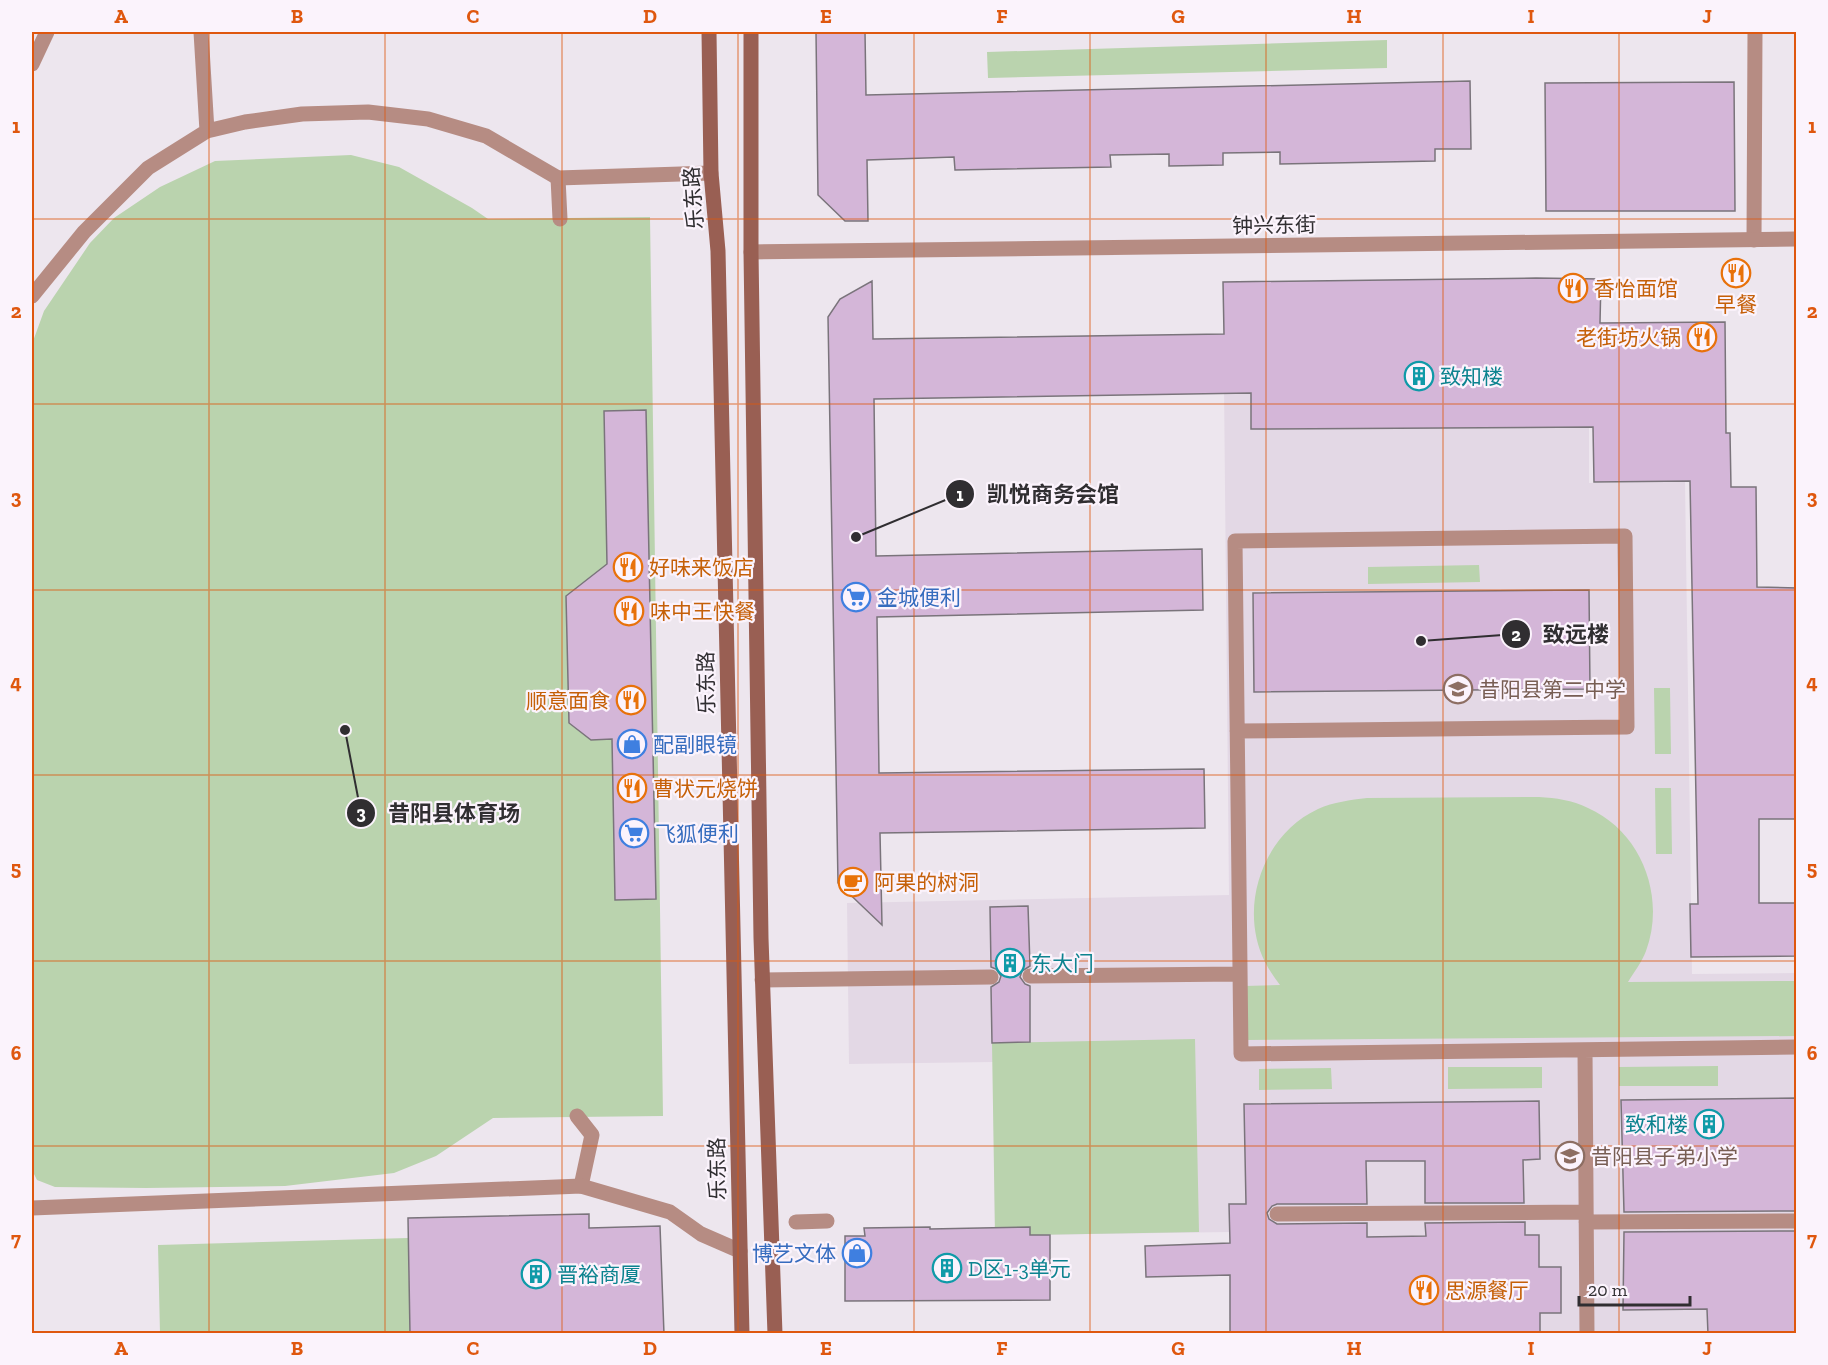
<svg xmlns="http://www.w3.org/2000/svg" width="1828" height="1365" font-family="'Zilla Slab','Noto Sans SC',serif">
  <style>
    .built { fill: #e3d8e5 }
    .green { fill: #bad3ae }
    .building { fill: #d4b6d8; stroke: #7a747b; stroke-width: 1.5 }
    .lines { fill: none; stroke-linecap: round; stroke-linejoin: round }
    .service { stroke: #b68c83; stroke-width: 15 }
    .minor { stroke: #b68c83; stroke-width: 15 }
    .tertiary { stroke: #b68c83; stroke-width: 15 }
    .secondary { stroke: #995f53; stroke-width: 15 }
    .grid { fill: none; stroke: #df570e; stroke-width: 1.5; stroke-opacity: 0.55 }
    .labels { text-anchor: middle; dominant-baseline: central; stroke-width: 4.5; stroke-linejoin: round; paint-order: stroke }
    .street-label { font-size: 21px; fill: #302e31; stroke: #fbf3fc }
    .food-label { font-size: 21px; fill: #c56008; stroke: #fbf3fc; text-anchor: start }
    .culture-label { font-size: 21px; fill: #0d838f; stroke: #fbf3fc; text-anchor: start }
    .shop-label { font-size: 21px; fill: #366cbe; stroke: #fbf3fc; text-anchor: start }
    .education-label { font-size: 21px; fill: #785e54; stroke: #fbf3fc; text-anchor: start }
    .leader { fill: none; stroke: #302e31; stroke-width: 2 }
    .callout-dot { fill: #302e31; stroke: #fbf3fc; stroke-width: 2 }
    .mark-label { font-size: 18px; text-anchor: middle; font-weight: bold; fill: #fff }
    .callout-label { font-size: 22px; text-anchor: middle; font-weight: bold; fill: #302e31; stroke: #fbf3fc; stroke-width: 4.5; stroke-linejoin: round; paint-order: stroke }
    .neatline { fill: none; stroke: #df570e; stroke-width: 2 }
    .grid-label { font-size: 20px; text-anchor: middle; font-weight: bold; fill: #df570e }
  </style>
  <rect width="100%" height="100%" fill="#ede6ee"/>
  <path class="built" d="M1536,278V321L1589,427V483L1685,481L1692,974L1796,973V1333H1230L1229,1232L1030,1235V1227L995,1235L993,1062L849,1064L847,903L1229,895L1223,282Z"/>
  <path class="green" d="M1387,40V68L988,78L987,52Z
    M351,155L399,167L472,208L488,219L650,217L663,1116L493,1118L436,1156L394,1173L285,1186L146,1188L55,1187L37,1180L32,1170V344L44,311L90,243L114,218L160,187L215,161Z
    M1479,565L1480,582L1368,584V567Z
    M1654,688H1670L1671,754H1655Z
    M1655,788H1671L1672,854H1656Z
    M1539,797C1556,798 1572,800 1588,808C1642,832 1666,897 1646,951C1642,962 1634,972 1628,982L1796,981V1036L1245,1040V986L1280,985C1275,978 1269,970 1265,962C1238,908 1262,835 1318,809C1334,802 1350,800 1367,798Z
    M1195,1039L1199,1232L1030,1235V1227L995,1235L992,1043Z
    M1718,1066V1086H1619V1067Z
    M1448,1067H1542V1088L1448,1089Z
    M1331,1068L1332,1089L1259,1090V1069Z
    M408,1238L410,1333H160L158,1245Z"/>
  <path class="building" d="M816,32H865L866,95L1470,81L1471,149H1435V161L1280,164V152L1223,153V165L1169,166V154L1110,155L1111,167L955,170L954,157L867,160L868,221H845L818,195Z
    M1734,82L1735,211H1546L1545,83Z
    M1536,278L1601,279L1600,323L1725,322L1726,433H1730L1731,487H1756L1757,587L1797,588V819H1759V903H1797V956L1691,957L1690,904H1698L1690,481L1594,482L1593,427L1251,429V393L874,399L876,556L1202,549L1203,610L877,617L879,773L1204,769L1205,828L880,833L882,925L838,883L828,317L840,299L872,281L873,339L1224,334L1223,282Z
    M646,410L656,899L615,900L612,739L591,740L569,723L566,596L607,564L604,411Z
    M1589,590L1590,689L1254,692L1253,593Z
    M1028,906L1030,966L1022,971L1020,977L1025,984L1030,986V1042L992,1043L991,987L999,982L1001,976L996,969L991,967L990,907Z
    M1797,1098V1211L1624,1212L1621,1100Z
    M1539,1101L1540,1159L1523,1160L1524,1203H1425V1161H1366L1367,1204H1277L1272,1206L1267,1213L1269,1219L1277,1224L1367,1223V1237L1426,1236L1425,1223L1525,1222V1235H1539V1267H1561V1313H1540V1334H1230V1275L1146,1277L1145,1246L1230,1243L1229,1204H1246L1244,1104Z
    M589,1214V1228L660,1226L664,1334H410L408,1218Z
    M930,1227V1229L1030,1227V1235H1050V1300L845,1301V1236H865L864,1228Z
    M1797,1231V1334H1708L1707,1309L1623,1310L1624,1232Z"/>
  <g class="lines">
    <path class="service" d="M558,178L560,219
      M1754,240L1755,32
      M1237,731L1627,727L1625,536L1235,541L1241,1054L1796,1047
      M1030,976L1240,974
      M762,980L991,977
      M1585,1050L1587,1334
      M577,1116L592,1135L581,1186
      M1277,1214L1586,1212
      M796,1222L827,1221
      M1586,1222L1796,1221"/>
    <path class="minor" d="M201,32L207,131
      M32,296L84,232L148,168L207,131L245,122L302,114L368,112L428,119L486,136L558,178L711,173
      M32,1208L581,1186L670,1212L701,1234L740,1251"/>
    <path class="tertiary" d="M32,64L47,32
      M751,252L1796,239"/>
    <path class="secondary" d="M709,32L711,173L718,251L742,1334
      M751,32V252L761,938L775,1334"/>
  </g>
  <path class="grid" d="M209,32V1334M385,32V1334M562,32V1334M738,32V1334M914,32V1334M1090,32V1334M1266,32V1334M1443,32V1334M1619,32V1334M32,219H1796M32,404H1796M32,590H1796M32,775H1796M32,961H1796M32,1146H1796"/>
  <defs>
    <g id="restaurant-ring" transform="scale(1.5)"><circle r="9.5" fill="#fbf3fc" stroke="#e8710a" stroke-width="1.5"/><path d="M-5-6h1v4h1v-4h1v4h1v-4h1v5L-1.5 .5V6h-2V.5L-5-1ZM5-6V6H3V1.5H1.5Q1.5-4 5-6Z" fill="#e8710a"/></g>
    <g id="building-ring" transform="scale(1.5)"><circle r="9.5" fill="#fbf3fc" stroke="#0f9aa8" stroke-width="1.5"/><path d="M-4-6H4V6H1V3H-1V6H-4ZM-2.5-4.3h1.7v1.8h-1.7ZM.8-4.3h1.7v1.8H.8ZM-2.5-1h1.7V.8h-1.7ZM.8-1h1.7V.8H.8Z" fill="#0f9aa8"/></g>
    <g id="supermarket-ring" transform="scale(1.5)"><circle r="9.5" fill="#fbf3fc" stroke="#3f7fe0" stroke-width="1.5"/><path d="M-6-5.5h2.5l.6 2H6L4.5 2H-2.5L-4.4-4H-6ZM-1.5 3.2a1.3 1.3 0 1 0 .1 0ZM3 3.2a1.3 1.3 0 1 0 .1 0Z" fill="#3f7fe0"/></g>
    <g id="school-ring" transform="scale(1.5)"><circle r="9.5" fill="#fbf3fc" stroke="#8d6e63" stroke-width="1.5"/><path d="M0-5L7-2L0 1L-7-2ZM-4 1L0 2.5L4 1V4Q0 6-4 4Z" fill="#8d6e63"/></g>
    <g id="shop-ring" transform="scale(1.5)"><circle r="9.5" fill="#fbf3fc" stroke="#3f7fe0" stroke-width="1.5"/><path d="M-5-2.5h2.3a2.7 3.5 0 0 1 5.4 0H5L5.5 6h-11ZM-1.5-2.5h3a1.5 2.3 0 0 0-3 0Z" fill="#3f7fe0"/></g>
    <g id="cafe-ring" transform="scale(1.5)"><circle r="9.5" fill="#fbf3fc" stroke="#e8710a" stroke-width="1.5"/><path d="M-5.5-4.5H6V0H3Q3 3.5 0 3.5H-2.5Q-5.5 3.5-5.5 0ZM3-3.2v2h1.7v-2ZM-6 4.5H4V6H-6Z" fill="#e8710a"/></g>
  </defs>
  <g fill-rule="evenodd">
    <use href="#restaurant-ring" x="1736" y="273"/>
    <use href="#restaurant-ring" x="1573" y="288"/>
    <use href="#restaurant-ring" x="1702" y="337"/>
    <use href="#building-ring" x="1419" y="376"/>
    <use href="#restaurant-ring" x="628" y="567"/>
    <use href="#supermarket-ring" x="856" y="597"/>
    <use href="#restaurant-ring" x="629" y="611"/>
    <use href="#school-ring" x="1458" y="689"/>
    <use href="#restaurant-ring" x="631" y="700"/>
    <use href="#shop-ring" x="632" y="744"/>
    <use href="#restaurant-ring" x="632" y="788"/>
    <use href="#supermarket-ring" x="634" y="833"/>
    <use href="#cafe-ring" x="853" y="882"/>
    <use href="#building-ring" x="1010" y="963"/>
    <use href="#building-ring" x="1709" y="1124"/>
    <use href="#school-ring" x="1570" y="1156"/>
    <use href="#shop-ring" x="857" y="1253"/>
    <use href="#building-ring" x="947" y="1268"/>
    <use href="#building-ring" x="536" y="1274"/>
    <use href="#restaurant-ring" x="1424" y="1290"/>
  </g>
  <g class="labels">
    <g class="street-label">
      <text transform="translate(693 198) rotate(-94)">乐东路</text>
      <text transform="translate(1274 225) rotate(-1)">钟兴东街</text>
      <text transform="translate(706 683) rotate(-91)">乐东路</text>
      <text transform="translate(717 1169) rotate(-91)">乐东路</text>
    </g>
    <g class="food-label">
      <text x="1594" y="288">香怡面馆</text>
      <text x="1736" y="304" text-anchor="middle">早餐</text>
      <text x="1681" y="337" text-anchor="end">老街坊火锅</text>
      <text x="649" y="567">好味来饭店</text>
      <text x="650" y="611">味中王快餐</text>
      <text x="610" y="700" text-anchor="end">顺意面食</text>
      <text x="653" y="788">曹状元烧饼</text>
      <text x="874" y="882">阿果的树洞</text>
      <text x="1445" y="1290">思源餐厅</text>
    </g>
    <g class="culture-label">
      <text x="1440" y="376">致知楼</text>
      <text x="1031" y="963">东大门</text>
      <text x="1688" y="1124" text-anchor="end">致和楼</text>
      <text x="968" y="1268">D区1-3单元</text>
      <text x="557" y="1274">晋裕商厦</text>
    </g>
    <g class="shop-label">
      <text x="877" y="597">金城便利</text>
      <text x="653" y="744">配副眼镜</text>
      <text x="655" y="833">飞狐便利</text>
      <text x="836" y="1253" text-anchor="end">博艺文体</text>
    </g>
    <g class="education-label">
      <text x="1479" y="689">昔阳县第二中学</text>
      <text x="1591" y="1156">昔阳县子弟小学</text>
    </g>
  </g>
  <path class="leader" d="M856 537L960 494M1421 641L1516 634M345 730L361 813"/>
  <g class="callout-dot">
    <circle cx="856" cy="537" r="6"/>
    <circle cx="1421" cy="641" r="6"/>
    <circle cx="345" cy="730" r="6"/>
    <circle cx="960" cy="494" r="15"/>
    <circle cx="1516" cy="634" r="15"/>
    <circle cx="361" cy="813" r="15"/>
  </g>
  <g class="mark-label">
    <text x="960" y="501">1</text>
    <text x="1516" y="641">2</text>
    <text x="361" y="819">3</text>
  </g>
  <g class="callout-label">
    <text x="1053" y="502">凯悦商务会馆</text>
    <text x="1576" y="642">致远楼</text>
    <text x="454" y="821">昔阳县体育场</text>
  </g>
  <rect width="1828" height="1365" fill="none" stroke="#fbf3fc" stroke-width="66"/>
  <path d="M1579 1296v9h111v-9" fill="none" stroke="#302e31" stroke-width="3"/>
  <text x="1588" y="1296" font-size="18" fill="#302e31" stroke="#fbf3fc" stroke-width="4.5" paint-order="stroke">20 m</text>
  <rect x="33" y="33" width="1762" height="1299" class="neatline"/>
  <g class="grid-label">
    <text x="121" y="23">A</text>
    <text x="297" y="23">B</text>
    <text x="473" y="23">C</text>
    <text x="650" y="23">D</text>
    <text x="826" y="23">E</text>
    <text x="1002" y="23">F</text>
    <text x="1178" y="23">G</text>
    <text x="1354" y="23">H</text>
    <text x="1531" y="23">I</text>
    <text x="1707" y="23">J</text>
    <text x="16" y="133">1</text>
    <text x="1812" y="133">1</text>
    <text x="16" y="318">2</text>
    <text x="1812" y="318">2</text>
    <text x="16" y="504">3</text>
    <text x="1812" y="504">3</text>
    <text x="16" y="689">4</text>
    <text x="1812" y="689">4</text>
    <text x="16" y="875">5</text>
    <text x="1812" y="875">5</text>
    <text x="16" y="1060">6</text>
    <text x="1812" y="1060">6</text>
    <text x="16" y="1246">7</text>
    <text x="1812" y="1246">7</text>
    <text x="121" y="1355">A</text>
    <text x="297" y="1355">B</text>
    <text x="473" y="1355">C</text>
    <text x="650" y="1355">D</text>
    <text x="826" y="1355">E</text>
    <text x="1002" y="1355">F</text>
    <text x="1178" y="1355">G</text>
    <text x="1354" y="1355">H</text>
    <text x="1531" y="1355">I</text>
    <text x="1707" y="1355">J</text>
  </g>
</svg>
